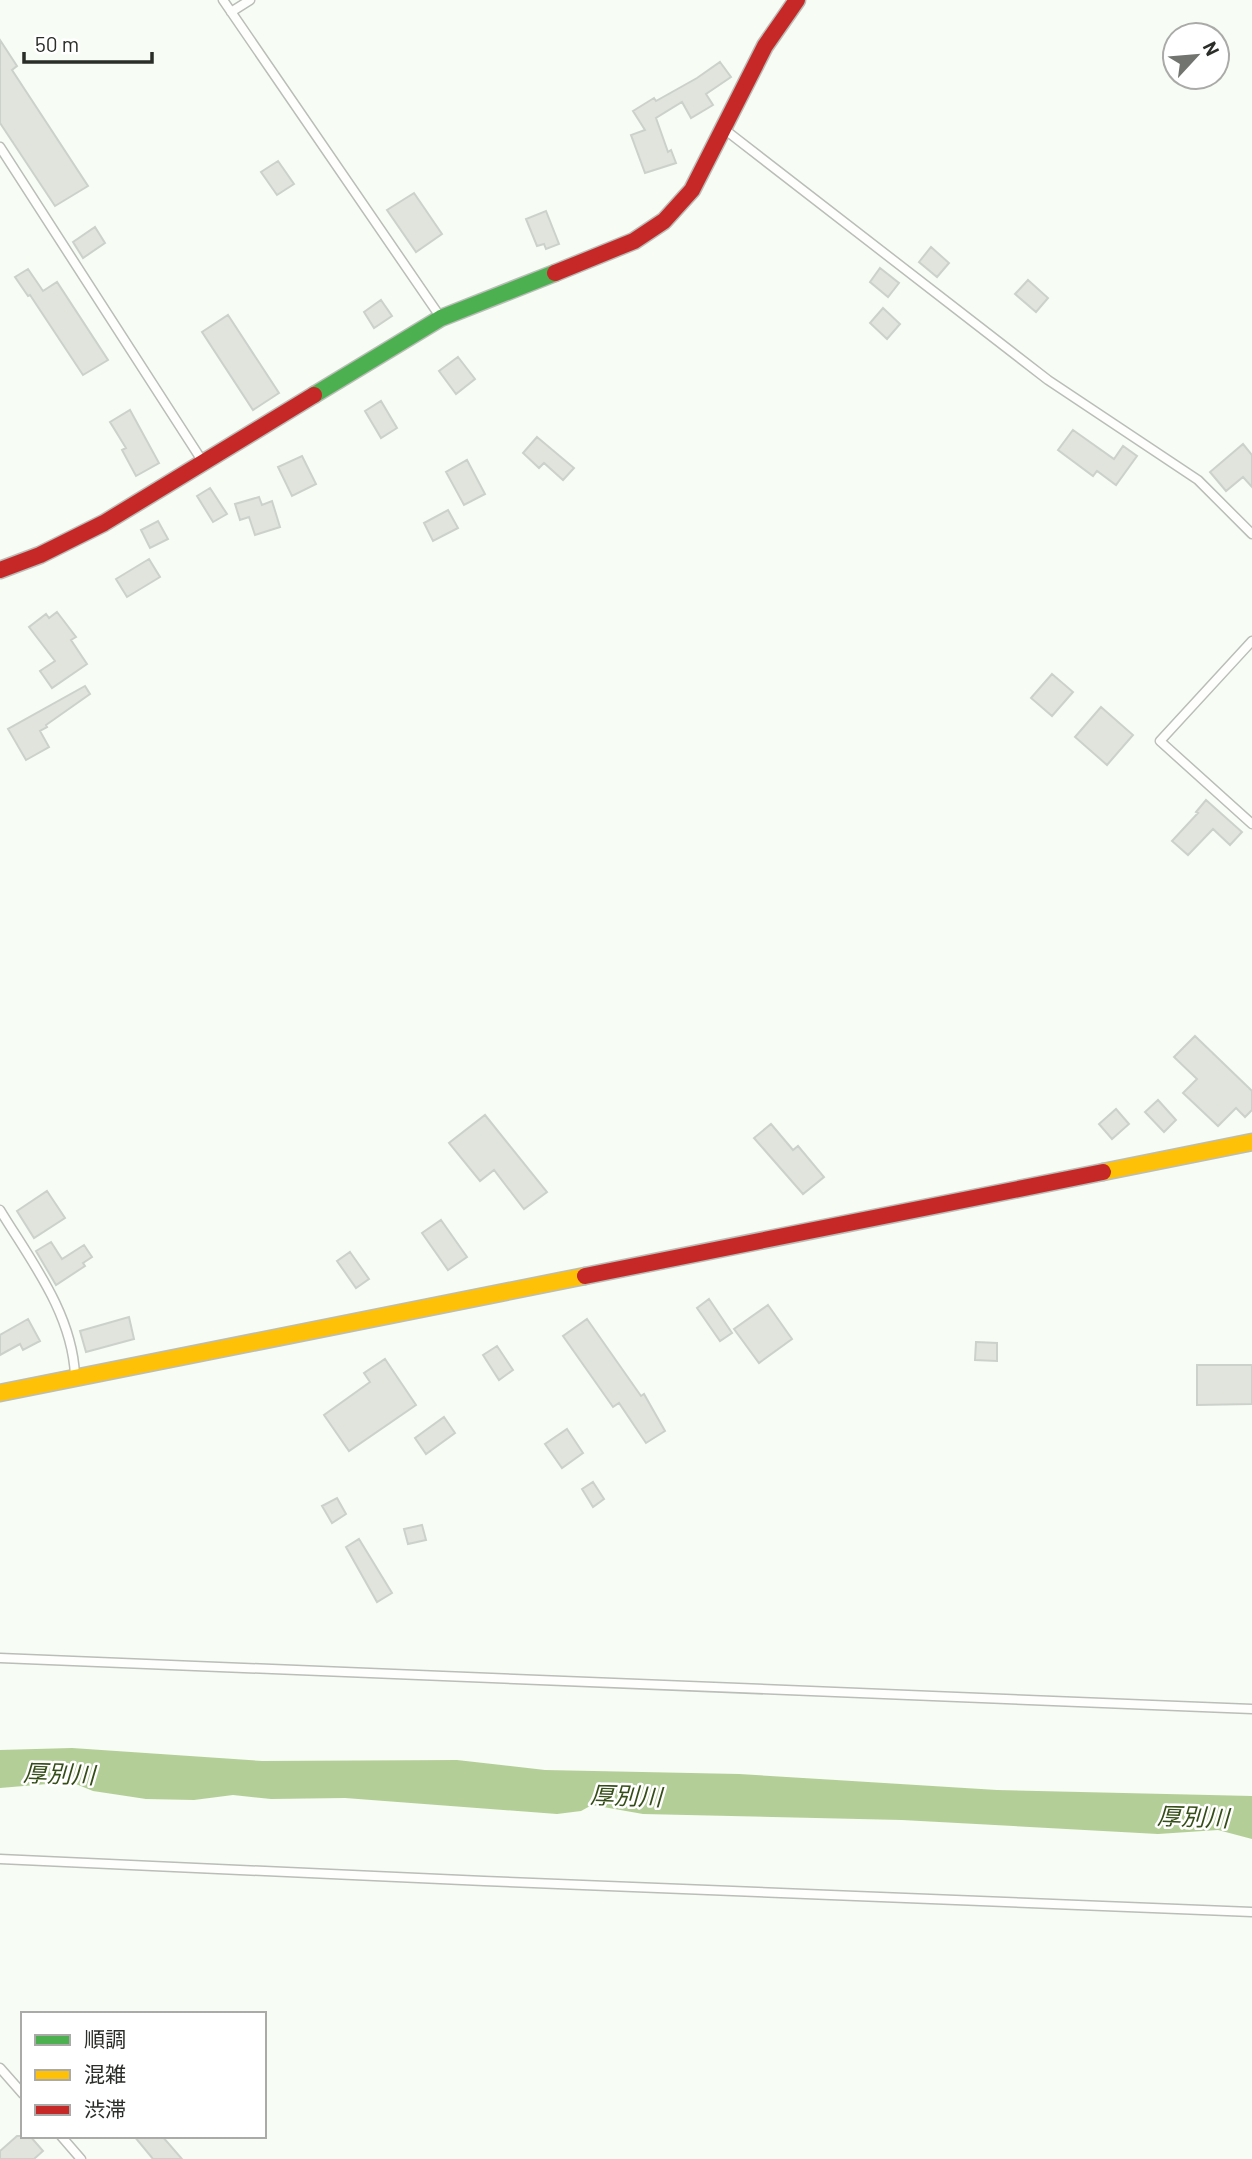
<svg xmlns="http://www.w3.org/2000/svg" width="1252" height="2159" font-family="Barlow,'Noto Sans JP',sans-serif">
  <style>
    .water { fill: #b4ce97 }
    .building { fill: #e0e4dd; stroke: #cdd1cb; stroke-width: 2 }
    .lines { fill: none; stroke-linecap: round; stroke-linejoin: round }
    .lane-casing { stroke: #babdb8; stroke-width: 11 }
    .fast-casing { stroke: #babdb8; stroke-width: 19 }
    .slow-casing { stroke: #babdb8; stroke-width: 19 }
    .jam-casing { stroke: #babdb8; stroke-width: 19 }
    .lane { stroke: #fefffd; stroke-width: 8 }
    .fast { stroke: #4caf50; stroke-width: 16 }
    .slow { stroke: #ffc107; stroke-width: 16 }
    .jam { stroke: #c62828; stroke-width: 16 }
    .labels { text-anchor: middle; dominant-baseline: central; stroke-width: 5; stroke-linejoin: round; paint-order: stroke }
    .water-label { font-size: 24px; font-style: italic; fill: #354d17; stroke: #fff }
  </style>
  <rect width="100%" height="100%" fill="#f7fcf4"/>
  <path class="water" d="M72,1748L262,1761L457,1760L545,1770L739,1774L997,1790L1252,1796V1839L1218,1830L1158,1834L902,1820L643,1814L592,1805L581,1811L557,1814L345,1798L271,1799L233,1795L194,1800L146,1799L93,1791L71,1782L0,1788V1750Z"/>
  <path class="building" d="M0,40L17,66L12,70L88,186L55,206L0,123Z
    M720,62L731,77L706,94L713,105L691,118L682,102L656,118L668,152L671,150L676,163L645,173L631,135L645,130L633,111L654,98L656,101L697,78Z
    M278,161L294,184L277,195L261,172Z
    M414,193L442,234L416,252L387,210Z
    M546,211L559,244L546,249L544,244L537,246L526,219Z
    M95,227L105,243L83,258L73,242Z
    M931,247L949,263L937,277L919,262Z
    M880,268L899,283L888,297L870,282Z
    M28,269L43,291L57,282L108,360L83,375L30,295L28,296L15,277Z
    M1028,280L1048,298L1036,312L1015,294Z
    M381,300L392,316L374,328L364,312Z
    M883,308L900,324L887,339L870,323Z
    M228,315L279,393L253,410L202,332Z
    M458,357L475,379L456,394L439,371Z
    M381,401L397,428L381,438L365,411Z
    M130,410L159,463L136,476L122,450L126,448L110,422Z
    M1073,430L1114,459L1123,446L1137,456L1116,485L1097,471L1093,476L1058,450Z
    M537,437L574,468L563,480L544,463L539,468L523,453Z
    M1243,444L1252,455V487L1243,477L1226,491L1210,472Z
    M302,456L316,484L292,496L278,467Z
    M467,460L485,494L464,505L446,472Z
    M210,488L227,514L213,522L197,496Z
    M259,497L262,505L272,501L280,527L255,535L249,517L240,520L235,504Z
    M448,510L458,528L433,541L424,523Z
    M158,521L168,539L150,548L141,530Z
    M149,559L160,577L127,597L116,579Z
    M57,612L76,637L71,640L87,664L52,688L40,671L55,661L29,627L46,614L49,618Z
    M1052,674L1073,692L1052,716L1031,698Z
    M85,686L90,694L46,725L47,727L40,731L49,747L26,760L8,729Z
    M1101,707L1133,735L1107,765L1075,737Z
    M1206,800L1242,832L1230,845L1213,829L1188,855L1172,841L1198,813L1196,812Z
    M1195,1036L1252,1091V1110L1245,1117L1236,1108L1218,1126L1183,1093L1197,1079L1174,1057Z
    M1158,1100L1176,1120L1164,1132L1145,1112Z
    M1116,1109L1129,1124L1112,1139L1099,1124Z
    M485,1115L547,1192L524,1209L494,1170L480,1181L449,1143Z
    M771,1124L793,1150L798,1146L824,1177L803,1194L754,1138Z
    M47,1191L65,1218L34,1238L17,1211Z
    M441,1220L467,1257L448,1270L422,1233Z
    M51,1242L62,1259L84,1245L92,1257L83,1263L85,1266L56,1285L36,1251Z
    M350,1252L369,1279L356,1288L337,1261Z
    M709,1299L732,1333L720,1341L697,1308Z
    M768,1305L792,1339L759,1363L734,1329Z
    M129,1317L134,1339L86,1352L80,1331Z
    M28,1319L40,1341L23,1350L20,1344L0,1355V1335Z
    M587,1319L641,1396L644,1394L665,1431L646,1443L619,1403L613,1407L563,1336Z
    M976,1342L997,1343V1361L975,1360Z
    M497,1346L513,1370L499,1380L483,1355Z
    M385,1359L416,1405L349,1451L324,1415L370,1382L364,1373Z
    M1197,1365H1252V1404L1197,1405Z
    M444,1417L455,1433L426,1454L415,1438Z
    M567,1429L583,1453L562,1468L545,1444Z
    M593,1482L604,1499L593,1507L582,1489Z
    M337,1498L346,1514L332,1523L322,1506Z
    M422,1525L426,1540L408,1544L404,1529Z
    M359,1539L392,1593L377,1602L346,1547Z
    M17,2136H30L43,2151L34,2159H0V2151Z
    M134,2136H162L182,2159H153Z"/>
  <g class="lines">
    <g class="lane-casing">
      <path id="lane" d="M223,0L439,315
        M231,12L250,0
        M724,129L1048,380L1198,480L1252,534
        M0,147L201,459
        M1252,641L1160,741L1252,824
        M0,1210C31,1261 72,1313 75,1375
        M0,1658L1252,1709
        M0,1859L484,1881L1252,1912
        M0,2068L23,2094
        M61,2136L81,2159"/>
    </g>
    <g class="fast-casing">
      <path id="fast" d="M314,395L441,318L555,273"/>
    </g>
    <g class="slow-casing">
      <path id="slow" d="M1103,1172L1252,1142
        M0,1393L585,1276"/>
    </g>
    <g class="jam-casing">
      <path id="jam" d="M555,273L634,241L664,221L692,190L765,46L797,0
        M0,570L40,555L104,523L314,395
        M585,1276L1103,1172"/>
    </g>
    <use href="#lane" class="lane"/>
    <use href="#fast" class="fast"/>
    <use href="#slow" class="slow"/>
    <use href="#jam" class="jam"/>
  </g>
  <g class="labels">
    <g class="water-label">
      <text transform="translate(59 1773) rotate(2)">厚別川</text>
      <text transform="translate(626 1795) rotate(2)">厚別川</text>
      <text transform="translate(1193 1816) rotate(2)">厚別川</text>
    </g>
  </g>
  <rect x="21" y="2012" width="245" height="126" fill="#ffffff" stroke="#aaaba9" stroke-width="2"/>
  <rect x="35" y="2035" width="35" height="10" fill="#4caf50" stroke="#aaaba9" stroke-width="2"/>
  <text x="84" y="2047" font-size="21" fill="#2a2d28">順調</text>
  <rect x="35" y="2070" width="35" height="10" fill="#ffc107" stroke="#aaaba9" stroke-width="2"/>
  <text x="84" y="2082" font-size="21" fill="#2a2d28">混雑</text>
  <rect x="35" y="2105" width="35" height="10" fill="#c62828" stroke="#aaaba9" stroke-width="2"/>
  <text x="84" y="2117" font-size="21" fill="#2a2d28">渋滞</text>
  <g transform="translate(1196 56) rotate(64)"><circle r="33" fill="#ffffff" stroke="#aaaba9" stroke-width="2"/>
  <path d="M0-5L12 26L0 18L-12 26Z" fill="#72756f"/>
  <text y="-10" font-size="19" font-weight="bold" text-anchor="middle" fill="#2a2d28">N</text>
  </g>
  <path d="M24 52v10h128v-10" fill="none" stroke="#2a2d28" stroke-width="3.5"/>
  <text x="35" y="52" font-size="21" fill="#2a2d28" stroke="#ffffff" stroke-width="5" paint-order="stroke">50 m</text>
</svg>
